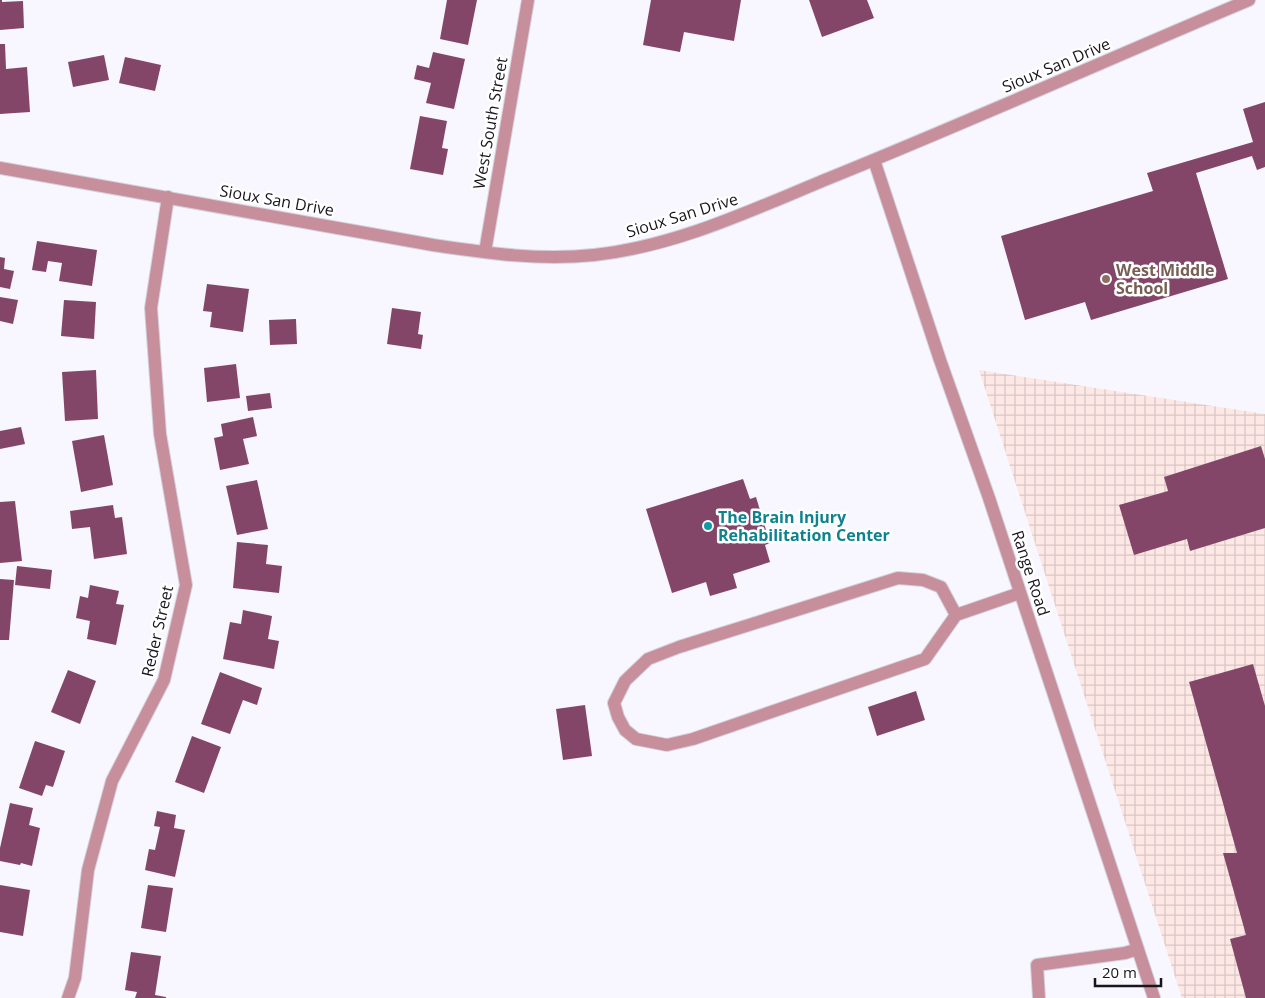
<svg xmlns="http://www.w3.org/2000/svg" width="1265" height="998" font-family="'Open Sans',sans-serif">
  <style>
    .industrial { fill: url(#industrial-grid) }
    .building { fill: #844668 }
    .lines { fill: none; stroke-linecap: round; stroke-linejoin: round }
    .minor-casing { stroke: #d4d2da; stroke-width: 14 }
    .minor { stroke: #c78f9b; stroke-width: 12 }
    .education-dot { fill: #8d6e63; stroke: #fff; stroke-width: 2 }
    .culture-dot { fill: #0f9aa8; stroke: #fff; stroke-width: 2 }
    .labels { text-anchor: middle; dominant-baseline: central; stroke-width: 5; stroke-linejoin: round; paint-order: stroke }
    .street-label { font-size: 16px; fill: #18151c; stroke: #fff }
    .education-label { font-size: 16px; font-weight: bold; fill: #785e54; stroke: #fff; text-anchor: start }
    .culture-label { font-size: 16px; font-weight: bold; fill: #0d838f; stroke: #fff; text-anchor: start }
  </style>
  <defs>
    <pattern id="industrial-grid" width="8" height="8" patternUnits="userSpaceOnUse" patternTransform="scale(1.25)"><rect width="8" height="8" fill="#fee8e5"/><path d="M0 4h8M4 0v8" fill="none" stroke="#d9c6c4"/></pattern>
  </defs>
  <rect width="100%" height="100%" fill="#f8f6fe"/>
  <path class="industrial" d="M979,370L1265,414V998H1182Z"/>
  <path class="building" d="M0,0H2V2L23,1L24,28L0,30Z
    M447,0H477L468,45L440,39Z
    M651,0H741L734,41L684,32L680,52L643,45Z
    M809,0H867L874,18L822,37Z
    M0,44H5L6,69L27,67L30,112L0,114Z
    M433,52L465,59L454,109L426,103L431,83L414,79L417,65L429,68Z
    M104,55L109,80L73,87L68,62Z
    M125,57L161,65L155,91L119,83Z
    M1265,102V167L1257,170L1252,156L1196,173L1228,279L1091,320L1085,302L1025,320L1001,236L1153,191L1147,173L1253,142L1243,109Z
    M420,116L447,121L442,148L448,149L443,175L410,169Z
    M37,241L97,250L92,286L59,281L62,263L48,261L46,272L32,270Z
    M0,257L5,258L4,269L14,271L10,289L0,287Z
    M207,284L249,289L243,332L210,327L212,312L203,311Z
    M0,297L18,300L13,324L0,321Z
    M64,300L96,302L94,339L61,336Z
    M392,308L421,312L418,334L423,335L421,349L387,344Z
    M296,319L297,344L270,345L269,320Z
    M236,364L240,398L207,402L204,368Z
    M96,370L98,419L65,421L62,372Z
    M270,393L272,408L248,411L246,396Z
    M253,417L257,436L243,439L249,464L220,470L214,438L223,436L221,424Z
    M21,427L25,444L0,449V431Z
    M104,435L113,485L81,492L72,441Z
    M1261,446L1265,459V528L1190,551L1187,539L1134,555L1119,505L1168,491L1164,477Z
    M743,479L750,499L756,497L770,543L765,545L770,562L733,574L737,588L710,596L706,582L672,593L646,509Z
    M257,480L268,529L237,535L226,486Z
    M15,501L22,561L0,563V502Z
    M113,505L115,518L122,517L127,554L94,559L90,527L72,529L70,511Z
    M237,542L268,545L266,564L282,566L279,593L233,588Z
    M17,566L52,570L50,589L15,585Z
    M0,579L14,580L9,640H0Z
    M90,585L119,591L116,604L124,605L116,645L87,639L90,621L76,618L80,596L88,598Z
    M243,610L272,616L268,639L279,641L274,669L223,659L230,622L241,624Z
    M1253,664L1265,706V998H1246L1230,939L1246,935L1223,853H1237L1189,682Z
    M68,670L96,681L80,724L51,712Z
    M220,672L262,688L257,705L243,700L230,734L201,724Z
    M916,691L925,720L877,736L868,707Z
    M585,705L592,756L563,760L556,709Z
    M192,736L221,747L204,793L175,782Z
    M35,741L65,751L53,787L46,785L42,796L19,788Z
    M10,803L33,808L29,825L40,828L32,866L21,863L20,865L0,861V848Z
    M157,811L176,815L174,828L185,830L175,877L145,870L149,849L155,850L160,827L154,826Z
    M0,885L30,890L23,936L0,932Z
    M148,885L173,888L166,932L141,928Z
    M131,952L161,956L155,995L166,997V998H135L137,992L125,990Z"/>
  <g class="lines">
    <g class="minor-casing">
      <path id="minor" d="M874,160L940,360L989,498L1154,998
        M0,168L433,245C487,253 539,261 594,255C679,246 758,207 837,175C975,119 1111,58 1249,0
        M485,252L528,0
        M956,615L941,587L923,580L898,578L679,647L648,659L625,681L614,703L618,717L625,730L636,739L667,745L693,739L925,659L956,615L1020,593
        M68,998L75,978L88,870L112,781L164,680L186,585L160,434L151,308L168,197
        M1039,998L1037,965L1125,953L1138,949"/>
    </g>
    <use href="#minor" class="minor"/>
  </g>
  <circle class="education-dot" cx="1106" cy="279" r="5"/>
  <circle class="culture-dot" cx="708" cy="526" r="5"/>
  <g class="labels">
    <g class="street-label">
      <text transform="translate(1056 65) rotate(-23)">Sioux San Drive</text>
      <text transform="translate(490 123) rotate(-80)">West South Street</text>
      <text transform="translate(277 200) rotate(10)">Sioux San Drive</text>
      <text transform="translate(682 215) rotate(-17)">Sioux San Drive</text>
      <text transform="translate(1031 573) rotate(72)">Range Road</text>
      <text transform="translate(157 631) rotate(-77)">Reder Street</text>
    </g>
    <g class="education-label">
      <text x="1116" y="270">West Middle<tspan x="1116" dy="18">School</tspan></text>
    </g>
    <g class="culture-label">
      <text x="718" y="517">The Brain Injury<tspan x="718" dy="18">Rehabilitation Center</tspan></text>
    </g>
  </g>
  <path d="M1095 978v8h66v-8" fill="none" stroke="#18151c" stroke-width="2.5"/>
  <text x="1102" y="978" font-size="15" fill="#18151c" stroke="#ffffff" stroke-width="4" paint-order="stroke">20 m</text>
</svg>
